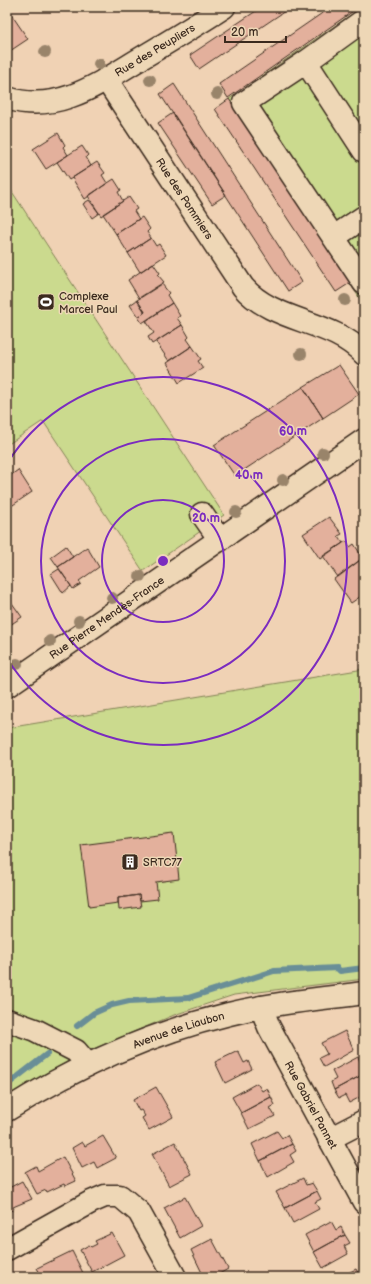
<svg xmlns="http://www.w3.org/2000/svg" width="371" height="1284" font-family="'Balsamiq Sans',sans-serif">
  <style>
    .green { fill: #cbda8e; stroke: #838256 }
    .lines { fill: none; stroke-linecap: round; stroke-linejoin: round }
    .stream { stroke: #698e97; stroke-width: 6 }
    .building { fill: #e3b09c; stroke: #3b2a1e }
    .minor-casing { stroke: #3b2a1e; stroke-width: 25 }
    .minor { stroke: #eed7b6; stroke-width: 22 }
    .tree { fill: #99846b }
    .ring { fill: none; stroke: #7b2cbf; stroke-width: 2 }
    .labels { text-anchor: middle; dominant-baseline: central; stroke-width: 3; stroke-linejoin: round; paint-order: stroke }
    .street-label { font-size: 11px; fill: #3b2a1e; stroke: #eed7b6 }
    .poi-label { font-size: 11px; fill: #3b2a1e; stroke: #eed7b6; text-anchor: start }
    .centre { fill: #7b2cbf; stroke: #eed7b6; stroke-width: 2 }
    .ring-label { font-size: 12px; text-anchor: middle; font-weight: bold; fill: #7b2cbf; stroke: #eed7b6; stroke-width: 3; stroke-linejoin: round; paint-order: stroke }
  </style>
  <rect width="100%" height="100%" fill="#f0d2b4"/>
  <filter id="ink" filterUnits="userSpaceOnUse"><feTurbulence type="fractalNoise" baseFrequency=".025" numOctaves="2"/><feDisplacementMap in="SourceGraphic" scale="8" xChannelSelector="R" yChannelSelector="G"/><feConvolveMatrix kernelMatrix="1 2 1 2 8 2 1 2 1" color-interpolation-filters="sRGB"/></filter>
  <g filter="url(#ink)">
    <path class="green" d="M362,7H364V305L229,99Z
      M7,184L224,515L143,571L43,421L7,445Z
      M364,669V979L234,995L174,1015L79,1055L51,1071L7,1099V728Z"/>
    <g class="lines">
      <path class="stream" d="M77,1026L94,1013L112,1005L129,1001L188,998L274,971L337,968L340,971L364,968
        M7,1085L47,1054"/>
    </g>
    <path class="building" d="M262,7H291L199,69L190,55Z
      M331,7H359L228,98L219,84Z
      M7,8L28,39L7,53Z
      M174,84L302,282L288,291L160,94Z
      M229,99L350,283L336,292L215,109Z
      M173,113L226,195L212,204L158,123Z
      M58,133L65,145L63,147L68,155L46,169L33,149Z
      M82,146L88,155L86,157L91,166L69,180L57,162Z
      M97,162L105,173L102,175L107,183L85,199L72,178Z
      M114,179L121,190L118,192L123,201L101,216L88,196Z
      M129,197L137,209L134,211L139,219L116,234L103,214Z
      M89,200L99,213L92,218L83,204Z
      M142,217L150,229L147,232L151,238L128,253L116,234Z
      M151,238L156,246L159,244L166,255L140,272L128,253Z
      M153,263L160,273L158,275L164,282L139,298L128,280Z
      M162,284L169,293L167,295L172,303L142,323L138,317L145,312L137,300Z
      M137,300L145,312L138,317L130,305Z
      M172,303L180,316L177,318L182,325L152,344L148,337L154,333L146,321Z
      M182,325L189,337L187,339L192,346L169,361L156,342Z
      M192,346L201,359L198,361L203,368L179,383L167,363Z
      M339,365L359,394L323,418L303,387Z
      M303,387L323,418L235,476L214,445Z
      M18,470L32,492L7,509V478Z
      M329,517L342,534L338,536L343,543L320,559L303,534Z
      M346,541L350,547L354,544L363,558L338,577L323,556Z
      M66,546L73,557L58,567L51,557Z
      M87,547L99,567L79,581L81,584L73,589L58,567Z
      M360,560L364,566V594L351,603L334,579Z
      M59,569L71,586L63,593L51,574Z
      M7,596L22,617L7,627Z
      M174,833L179,879L156,882L158,899L140,901L139,895L118,898V903L89,907L81,845Z
      M139,895L141,907L119,910L118,898Z
      M345,1031L354,1050L324,1067L319,1058L327,1054L321,1043Z
      M238,1051L244,1063L248,1061L252,1069L225,1083L215,1062Z
      M358,1057L364,1069V1074L334,1090L331,1082L336,1079L332,1071Z
      M364,1074V1095L349,1103L345,1095L339,1098L334,1090Z
      M257,1083L262,1091L267,1088L271,1097L241,1113L232,1097Z
      M156,1087L173,1117L149,1130L142,1118L145,1116L141,1110L139,1111L133,1100Z
      M271,1097L275,1105L270,1108L275,1116L249,1129L241,1113Z
      M277,1131L282,1138L287,1135L292,1144L260,1161L252,1144Z
      M103,1136L116,1158L97,1168L94,1162L82,1168L72,1148L82,1142L85,1146Z
      M175,1142L192,1174L169,1186L152,1154Z
      M292,1144L296,1151L290,1155L294,1162L268,1177L260,1161Z
      M63,1157L76,1181L65,1186L64,1184L47,1192L46,1190L37,1194L25,1172L36,1166L38,1171Z
      M303,1178L306,1185L312,1183L317,1191L285,1208L276,1192Z
      M22,1181L32,1199L13,1207L14,1209L7,1213V1189Z
      M317,1191L321,1199L315,1202L319,1209L293,1223L285,1208Z
      M185,1197L201,1226L180,1238L164,1208Z
      M331,1221L336,1230L341,1227L345,1235L314,1252L305,1235Z
      M112,1233L124,1255L92,1272L80,1250L89,1245L91,1247L97,1244L95,1241Z
      M345,1235L350,1243L344,1246L348,1254L323,1268L314,1252Z
      M212,1239L228,1269L214,1277H204L191,1250Z
      M72,1251L83,1273L76,1277H42L37,1268Z
      M356,1269L360,1276L364,1274V1277H340Z"/>
    <g class="lines">
      <g class="minor-casing">
        <g id="minor">
          <path d="M364,20L306,62L244,103L364,283"/>
          <path d="M306,62L364,151"/>
          <path id="s1" d="M106,79L243,287C274,323 331,319 364,354"/>
          <path id="s2" d="M7,98C58,115 101,82 143,57C170,41 198,24 224,7"/>
          <path d="M334,237L364,217"/>
          <path d="M202,514L220,540"/>
          <path id="s3" d="M7,686L364,440"/>
          <path id="s4" d="M261,1007L269,1027L364,1202"/>
          <path d="M7,1020L35,1030L76,1051L88,1065"/>
          <path id="s5" d="M7,1110C75,1067 151,1033 229,1014C273,1003 319,999 364,993"/>
          <path d="M329,1139L364,1121"/>
          <path d="M7,1249L91,1202L105,1196H120L139,1212L175,1277"/>
        </g>
      </g>
      <use href="#minor" class="minor"/>
    </g>
    <g class="tree">
      <circle cx="45" cy="52" r="6"/>
      <circle cx="99" cy="64" r="6"/>
      <circle cx="150" cy="80" r="6"/>
      <circle cx="217" cy="94" r="6"/>
      <circle cx="345" cy="300" r="6"/>
      <circle cx="301" cy="354" r="6"/>
      <circle cx="323" cy="453" r="6"/>
      <circle cx="283" cy="480" r="6"/>
      <circle cx="236" cy="512" r="6"/>
      <circle cx="140" cy="576" r="6"/>
      <circle cx="112" cy="598" r="6"/>
      <circle cx="79" cy="621" r="6"/>
      <circle cx="50" cy="641" r="6"/>
      <circle cx="17" cy="664" r="6"/>
    </g>
  </g>
  <g class="ring">
    <circle cx="163" cy="561" r="61"/>
    <circle cx="163" cy="561" r="122"/>
    <path d="M8 462A184 184 0 1 1 8 660"/>
  </g>
  <defs>
    <g id="stadium-square" transform="scale(0.9)"><rect x="-9" y="-9" width="18" height="18" rx="4" fill="#3b2a1e" stroke="#eed7b6"/><path d="M0-5a6.5 5 0 1 0 0 10a6.5 5 0 1 0 0-10ZM-3.5-1.8h7v3.6h-7Z" fill="#fff"/></g>
    <g id="building-square" transform="scale(0.9)"><rect x="-9" y="-9" width="18" height="18" rx="4" fill="#3b2a1e" stroke="#eed7b6"/><path d="M-4-6H4V6H1V3H-1V6H-4ZM-2.5-4.3h1.7v1.8h-1.7ZM.8-4.3h1.7v1.8H.8ZM-2.5-1h1.7V.8h-1.7ZM.8-1h1.7V.8H.8Z" fill="#fff"/></g>
  </defs>
  <g fill-rule="evenodd">
    <use href="#stadium-square" x="46" y="302"/>
    <use href="#building-square" x="130" y="862"/>
  </g>
  <g class="labels">
    <g class="street-label">
      <text stroke="none"><textPath href="#s2" startOffset="161">Rue des Peupliers</textPath></text>
      <text stroke="none"><textPath href="#s1" startOffset="143">Rue des Pommiers</textPath></text>
      <text stroke="none"><textPath href="#s3" startOffset="121">Rue Pierre Mendès-France</textPath></text>
      <text stroke="none"><textPath href="#s5" startOffset="190">Avenue de Liaubon</textPath></text>
      <text stroke="none"><textPath href="#s4" startOffset="110">Rue Gabriel Pannet</textPath></text>
    </g>
    <g class="poi-label">
      <text x="59" y="296">Complexe<tspan x="59" dy="13">Marcel Paul</tspan></text>
      <text x="143" y="862">SRTC77</text>
    </g>
  </g>
  <circle cx="163" cy="561" r="6" class="centre"/>
  <g class="ring-label">
    <text x="293" y="435">60 m</text>
    <text x="249" y="479">40 m</text>
    <text x="206" y="522">20 m</text>
  </g>
  <rect width="371" height="1284" fill="none" stroke="#eed7b6" stroke-width="24"/>
  <rect x="12" y="12" width="347" height="1260" fill="none" stroke="#3b2a1e" stroke-width="1.5" filter="url(#ink)"/>
  <path d="M225 36v6h61v-6" fill="none" stroke="#3b2a1e" stroke-width="2"/>
  <text x="231" y="36" font-size="12" fill="#3b2a1e" stroke="#eed7b6" stroke-width="3" paint-order="stroke">20 m</text>
</svg>
